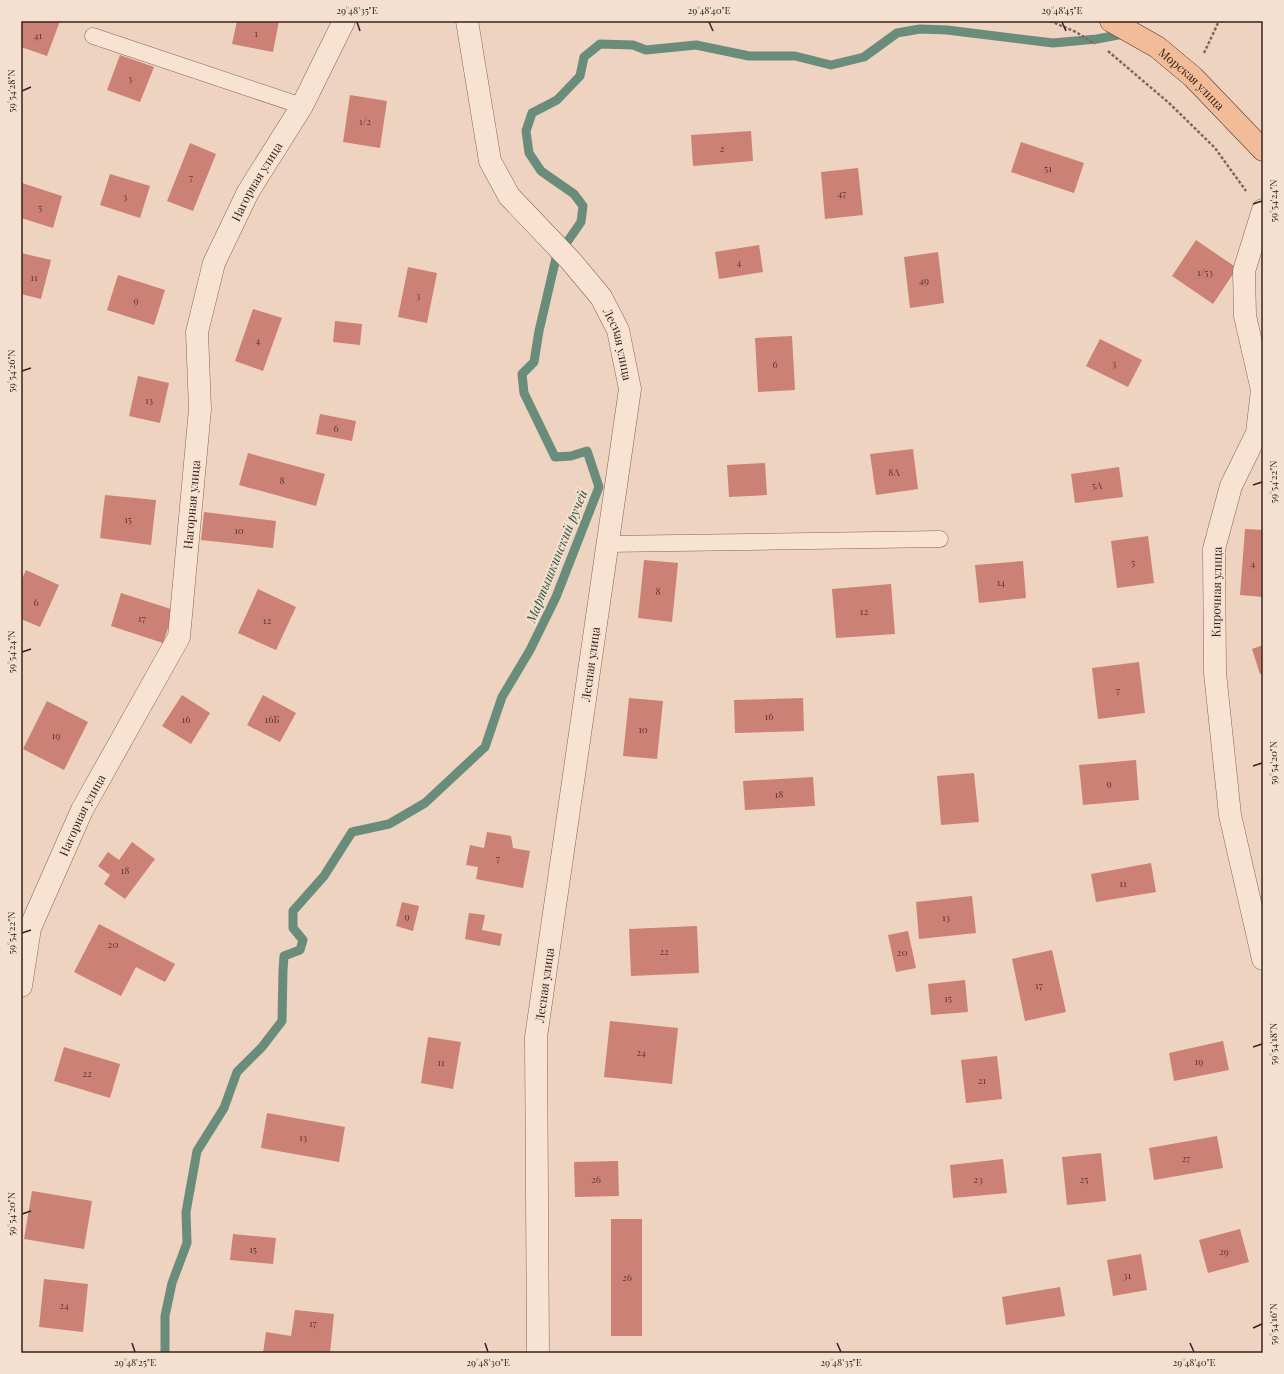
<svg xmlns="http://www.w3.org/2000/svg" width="1284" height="1374" font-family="'Playfair Display',serif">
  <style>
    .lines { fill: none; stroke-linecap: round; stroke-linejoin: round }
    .stream { stroke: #6a8d7b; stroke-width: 9 }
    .building { fill: #cc8176 }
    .service-casing { stroke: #866458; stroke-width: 17 }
    .minor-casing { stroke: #866458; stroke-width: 23 }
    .primary-casing { stroke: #54342d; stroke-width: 23 }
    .path { stroke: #866458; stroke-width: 2.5; stroke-dasharray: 3 2; stroke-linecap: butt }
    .service { stroke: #f8e3d3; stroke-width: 16 }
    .minor { stroke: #f8e3d3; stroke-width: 22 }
    .primary { stroke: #f1bc97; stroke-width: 22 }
    .ticks { fill: none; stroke: #36221c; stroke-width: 1.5 }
    .labels { text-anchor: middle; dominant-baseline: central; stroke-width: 4; stroke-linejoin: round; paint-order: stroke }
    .number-label { font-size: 10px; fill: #5c3a32 }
    .street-label { font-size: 12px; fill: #36221c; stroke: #f5dfcf }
    .water-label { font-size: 13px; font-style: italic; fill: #2c5647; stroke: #f5dfcf }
    .neatline { fill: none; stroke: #36221c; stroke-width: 1.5 }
    .ticks-label { font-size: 10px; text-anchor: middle; fill: #36221c }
  </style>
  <rect width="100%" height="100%" fill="#edd3c0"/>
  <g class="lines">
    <path class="stream" d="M165,1353V1316L172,1283L187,1243L186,1212L197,1151L224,1108L237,1072L262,1047L282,1021L283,970L284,956L300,950L303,940L293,928V911L324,876L352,832L389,824L425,803L485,747L502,697L530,650L556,597L599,487L587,451L571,456L555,457L524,393L522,374L534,362L539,331L556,258L581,222L583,206L574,194L541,171L529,153L526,131L532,113L557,100L580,76L584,57L600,44L633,45L646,50L696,45L749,56H795L831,65L864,57L897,33L920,29L947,30L1053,43L1097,39L1118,35L1124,29"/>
  </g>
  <path class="building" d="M22,21H60L47,56L21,47Z
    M237,21H279L273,52L232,44Z
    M120,55L154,67L140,102L107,90Z
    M350,95L387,101L380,148L343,142Z
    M751,131L753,161L693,166L691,135Z
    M1021,142L1084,163L1074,193L1011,172Z
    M190,143L216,154L193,211L167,201Z
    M858,168L863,215L825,219L821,172Z
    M110,174L150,186L140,218L100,205Z
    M22,183L62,196L53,228L21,218V187Z
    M1196,240L1237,268L1213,304L1172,276Z
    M759,245L763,272L719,279L715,252Z
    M938,252L944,303L910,308L904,257Z
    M21,253L51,260L41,299L21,294Z
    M408,267L437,273L427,323L398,317Z
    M118,275L165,290L154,325L107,310Z
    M253,309L282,318L263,371L235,361Z
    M335,321L362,324L360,345L333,342Z
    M792,336L795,390L758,392L755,338Z
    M1100,339L1142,360L1128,387L1086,366Z
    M138,376L169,383L160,423L129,416Z
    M320,414L356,421L352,441L316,434Z
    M913,449L918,489L876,495L870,454Z
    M248,453L325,474L316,506L239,485Z
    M765,463L767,495L729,497L727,465Z
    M1119,467L1123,497L1075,503L1071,474Z
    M105,495L156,500L151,545L100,538Z
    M204,512L276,521L273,548L201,540Z
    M1245,529L1263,530V597L1240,595Z
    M1148,536L1154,583L1117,588L1111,541Z
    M644,560L678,563L672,622L638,618Z
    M1023,561L1026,598L979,603L975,565Z
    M26,570L59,585L40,627L21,619V581Z
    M891,584L895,634L836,638L832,589Z
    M258,589L296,607L276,650L238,633Z
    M121,593L174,610L163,643L111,626Z
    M1263,645V673L1260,674L1252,649Z
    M1139,662L1145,713L1098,719L1092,668Z
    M182,695L210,713L191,744L162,726Z
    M263,695L296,713L280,742L247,725Z
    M629,698L663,701L657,759L623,756Z
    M803,698L804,731L735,733L734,700Z
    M47,701L88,722L64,770L23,749Z
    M1136,760L1139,800L1083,805L1079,765Z
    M974,773L979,822L941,825L937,776Z
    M813,777L815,806L745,810L743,781Z
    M487,832L511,836L513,848L530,851L523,888L476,879L478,867L466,865L470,845L484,848Z
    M132,842L155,859L125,899L104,884L110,875L98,866L108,852L119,860Z
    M1151,863L1156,892L1096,902L1091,874Z
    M972,896L976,933L919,939L916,902Z
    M402,902L419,906L413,931L396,926Z
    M469,913L485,915L482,930L502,934L500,946L465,939Z
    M99,924L175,964L165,982L136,967L121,996L74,972Z
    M697,926L699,973L631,976L629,929Z
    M908,931L916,968L896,972L888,935Z
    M1052,950L1066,1012L1025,1021L1012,959Z
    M965,980L968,1012L931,1015L928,984Z
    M610,1021L678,1028L672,1084L604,1077Z
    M428,1037L461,1042L453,1089L421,1083Z
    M1223,1041L1229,1070L1174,1081L1169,1053Z
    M64,1047L120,1064L110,1098L54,1081Z
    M997,1056L1002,1099L966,1103L961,1060Z
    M267,1113L345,1127L339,1162L261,1148Z
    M1217,1136L1223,1168L1154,1180L1149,1148Z
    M1101,1153L1106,1201L1067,1205L1062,1157Z
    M1003,1159L1007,1193L953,1198L950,1165Z
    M618,1161L619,1196L575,1197L574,1162Z
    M32,1191L92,1201L84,1249L24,1239Z
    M611,1219H642V1336H611Z
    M1240,1229L1249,1262L1208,1273L1199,1240Z
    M233,1234L276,1238L273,1264L230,1260Z
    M1141,1254L1147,1290L1113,1296L1107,1260Z
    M44,1279L88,1284L83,1332L39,1327Z
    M1060,1287L1065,1316L1006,1325L1002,1297Z
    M295,1310L334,1314L330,1353H263L266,1332L291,1336Z"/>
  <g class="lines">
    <g class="service-casing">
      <path id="service" d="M93,36L302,106
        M607,544L940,539"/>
    </g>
    <g class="minor-casing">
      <g id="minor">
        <path id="s1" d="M467,21L490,161L509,196L570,260L601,297L618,330L630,389L536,1037L538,1353"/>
        <path d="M1263,210L1244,271L1245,316L1262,390L1257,433L1231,486L1214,549L1215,673L1230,815L1263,959"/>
        <path id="s2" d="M21,986L30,928L82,810L179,637L200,409L197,332L214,263L248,192L302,106L344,21"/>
      </g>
    </g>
    <g class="primary-casing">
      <g id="primary">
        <path id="s3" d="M1111,21L1157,47L1193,77L1263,150"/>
      </g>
    </g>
    <path class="path" d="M1050,21L1076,32L1095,44
      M1108,51L1169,103L1215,148L1246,191
      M1204,53L1219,21"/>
    <use href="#service" class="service"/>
    <use href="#minor" class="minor"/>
    <use href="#primary" class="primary"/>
  </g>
  <path class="ticks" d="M357,22L360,31M709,22L713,31M1062,22L1066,31M22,91L31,87M1253,204L1262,201M22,371L31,368M1253,485L1262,482M22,652L31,649M1253,766L1262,763M22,933L31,930M1253,1047L1262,1044M22,1214L31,1211M1253,1328L1262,1324M132,1343L135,1352M485,1343L488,1352M837,1343L841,1352M1190,1343L1194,1352"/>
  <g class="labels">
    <g class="number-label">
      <text x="256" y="33">1</text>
      <text x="38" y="35">41</text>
      <text x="130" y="78">3</text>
      <text x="365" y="121">1/2</text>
      <text x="722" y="148">2</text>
      <text x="1048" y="168">51</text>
      <text x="191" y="177">7</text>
      <text x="842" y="193">47</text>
      <text x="125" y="196">3</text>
      <text x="40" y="207">5</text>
      <text x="739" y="262">4</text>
      <text x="1205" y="272">1/53</text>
      <text x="34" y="277">11</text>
      <text x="924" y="280">49</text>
      <text x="418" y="295">3</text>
      <text x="136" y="300">9</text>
      <text x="258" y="340">4</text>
      <text x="1114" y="363">3</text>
      <text x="775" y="364">6</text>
      <text x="149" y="400">13</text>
      <text x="336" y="428">6</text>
      <text x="894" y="472">8А</text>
      <text x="282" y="480">8</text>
      <text x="1097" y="485">5А</text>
      <text x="128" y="519">15</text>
      <text x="239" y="530">10</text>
      <text x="1133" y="562">5</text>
      <text x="1253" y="563">4</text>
      <text x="1001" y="582">14</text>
      <text x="658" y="591">8</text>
      <text x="36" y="602">6</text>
      <text x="864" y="611">12</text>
      <text x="142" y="618">17</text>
      <text x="267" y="620">12</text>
      <text x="1118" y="690">7</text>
      <text x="769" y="716">16</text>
      <text x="186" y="719">16</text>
      <text x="272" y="719">16Б</text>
      <text x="643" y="729">10</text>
      <text x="56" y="735">19</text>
      <text x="1109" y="783">9</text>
      <text x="779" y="794">18</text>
      <text x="498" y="858">7</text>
      <text x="125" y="870">18</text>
      <text x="1123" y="883">11</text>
      <text x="407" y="916">9</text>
      <text x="946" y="917">13</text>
      <text x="113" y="944">20</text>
      <text x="664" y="951">22</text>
      <text x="902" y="952">20</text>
      <text x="1039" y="985">17</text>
      <text x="948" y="998">15</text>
      <text x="641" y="1052">24</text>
      <text x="1199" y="1061">19</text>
      <text x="441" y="1062">11</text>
      <text x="87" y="1073">22</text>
      <text x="982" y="1080">21</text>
      <text x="303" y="1137">13</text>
      <text x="1186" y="1158">27</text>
      <text x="596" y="1179">26</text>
      <text x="978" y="1179">23</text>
      <text x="1084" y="1179">25</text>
      <text x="253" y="1249">15</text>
      <text x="1224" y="1251">29</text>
      <text x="1127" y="1275">31</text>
      <text x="627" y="1277">26</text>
      <text x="64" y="1305">24</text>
      <text x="313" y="1323">17</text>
    </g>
    <g class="street-label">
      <text stroke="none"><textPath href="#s3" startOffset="100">Морская улица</textPath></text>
      <text stroke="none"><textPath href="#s2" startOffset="855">Нагорная улица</textPath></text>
      <text stroke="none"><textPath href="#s1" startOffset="369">Лесная улица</textPath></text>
      <text stroke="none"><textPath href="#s2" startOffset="519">Нагорная улица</textPath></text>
      <text transform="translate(1216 592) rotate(-89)">Кирочная улица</text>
      <text transform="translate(590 664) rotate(-82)">Лесная улица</text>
      <text stroke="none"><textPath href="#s2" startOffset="183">Нагорная улица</textPath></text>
      <text transform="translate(544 985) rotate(-82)">Лесная улица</text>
    </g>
    <g class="water-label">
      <text transform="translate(556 556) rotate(-68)">Мартышкинский ручей</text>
    </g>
  </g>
  <rect width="1284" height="1374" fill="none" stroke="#f5dfcf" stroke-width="44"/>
  <rect x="22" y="22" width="1240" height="1330" class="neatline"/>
  <g class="ticks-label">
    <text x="357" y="14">29°48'35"E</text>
    <text x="709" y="14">29°48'40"E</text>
    <text x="1062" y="14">29°48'45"E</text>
    <text transform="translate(11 91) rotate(-90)" y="4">59°54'28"N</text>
    <text transform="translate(1273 201) rotate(-90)" y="4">59°54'24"N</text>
    <text transform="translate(11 371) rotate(-90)" y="4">59°54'26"N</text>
    <text transform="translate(1273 482) rotate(-90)" y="4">59°54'22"N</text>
    <text transform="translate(11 652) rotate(-90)" y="4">59°54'24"N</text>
    <text transform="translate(1273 763) rotate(-90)" y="4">59°54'20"N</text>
    <text transform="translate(11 933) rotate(-90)" y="4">59°54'22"N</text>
    <text transform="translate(1273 1044) rotate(-90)" y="4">59°54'18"N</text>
    <text transform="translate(11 1214) rotate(-90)" y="4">59°54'20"N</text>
    <text transform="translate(1273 1324) rotate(-90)" y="4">59°54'16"N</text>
    <text x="135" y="1366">29°48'25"E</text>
    <text x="488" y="1366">29°48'30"E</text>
    <text x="841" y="1366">29°48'35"E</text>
    <text x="1194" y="1366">29°48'40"E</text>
  </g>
</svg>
